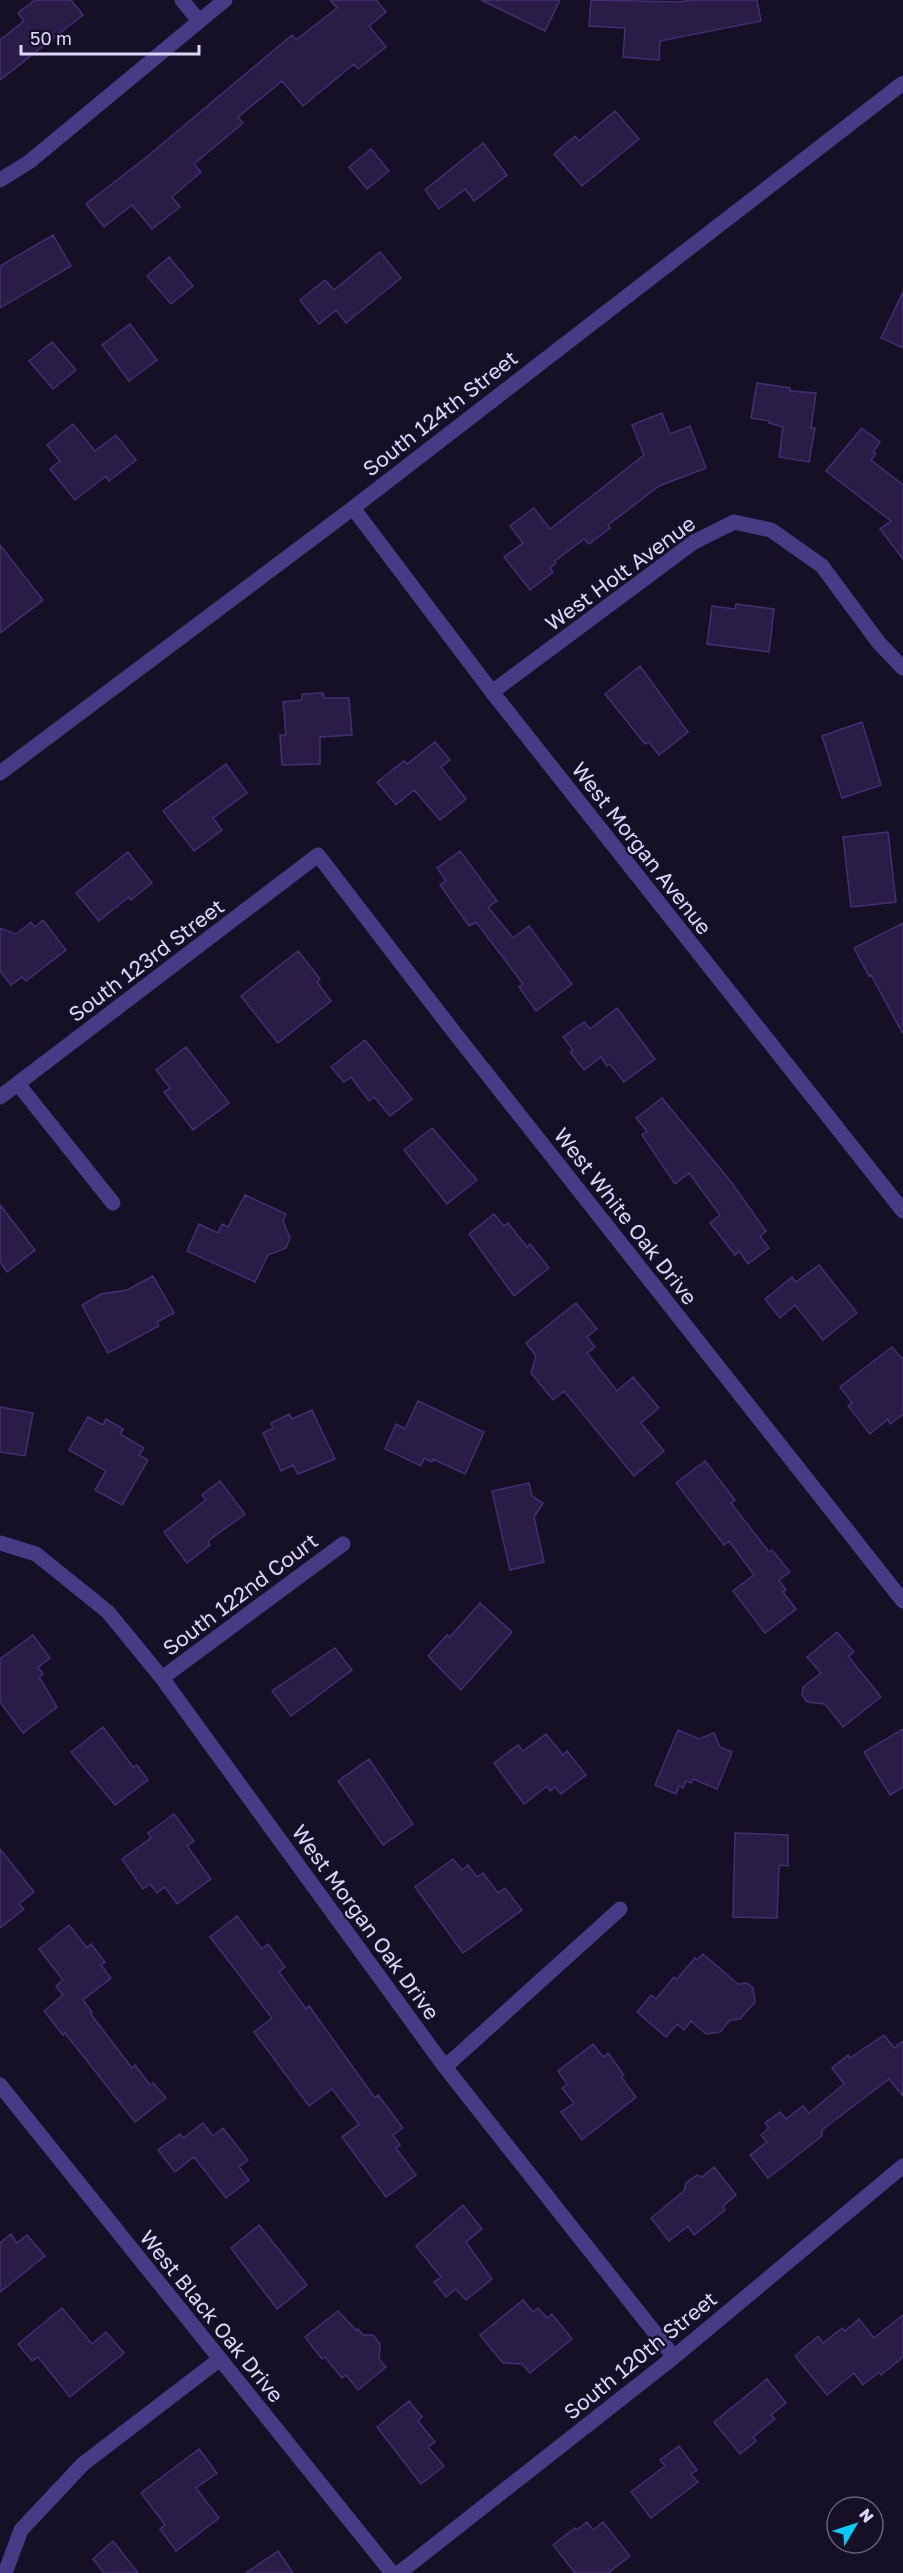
<svg xmlns="http://www.w3.org/2000/svg" width="903" height="2573" font-family="'Golos Text',sans-serif">
  <style>
    .building { fill: #291c47; stroke: #422f73; stroke-width: 1.5 }
    .lines { fill: none; stroke-linecap: round; stroke-linejoin: round }
    .minor { stroke: #453c85; stroke-width: 15 }
    .tertiary { stroke: #453c85; stroke-width: 15 }
    .labels { text-anchor: middle; dominant-baseline: central; stroke-width: 5; stroke-linejoin: round; paint-order: stroke }
    .street-label { font-size: 21px; fill: #ded6fe; stroke: #161027 }
  </style>
  <rect width="100%" height="100%" fill="#161027"/>
  <path class="building" d="M35,0H71L83,15L0,80V40L24,21L18,13Z
    M330,0H376L386,12L369,26L386,47L358,69L354,64L303,106L282,81L238,117L243,123L194,164L201,172L172,197L180,207L152,229L132,205L104,227L86,204L143,160L292,35L296,40L337,8Z
    M481,0H560L545,31Z
    M591,0L680,2L690,0H757L761,21L660,41L659,60L623,57L625,28L589,26Z
    M615,111L639,139L582,186L554,154L575,136L579,141Z
    M483,143L507,175L474,201L465,189L439,209L425,190Z
    M371,149L389,171L367,189L349,167Z
    M53,235L71,266L0,308V266Z
    M380,252L401,278L346,323L336,310L319,324L300,300L325,280L334,290Z
    M169,257L193,286L171,304L147,276Z
    M903,292V348L881,338Z
    M130,324L157,360L129,381L102,345Z
    M52,342L76,370L53,389L29,361Z
    M757,383L790,388V391L816,393L811,428H815L809,462L779,457L783,427L769,423L770,421L751,418Z
    M662,413L670,434L690,426L706,468L659,486L608,525L610,528L589,544L584,539L555,561L556,563L550,568L553,572L530,590L504,557L523,543L510,526L534,508L550,529L644,455L632,425Z
    M73,424L95,451L116,435L136,460L109,481L106,476L75,500L50,469L60,461L47,445Z
    M862,428L880,442L873,452L876,454L871,460L903,485V559L880,529L891,521L826,471Z
    M0,545L43,600L0,633Z
    M736,604L774,609L769,652L707,644L712,606L735,609Z
    M640,666L688,732L659,755L649,742L645,744L605,694Z
    M323,693L324,698H349L352,735L320,737V764L282,765L280,735H286L283,702L302,700V694Z
    M862,722L881,785L842,798L822,736Z
    M435,742L450,760L441,767L466,799L440,820L414,790L396,805L377,782L404,761L407,764Z
    M226,764L247,793L213,818L222,830L194,851L163,811Z
    M888,832L896,902L851,907L843,837Z
    M460,851L497,901L488,907L513,938L529,926L572,984L536,1011L519,987L523,984L476,922L469,926L440,885L446,881L437,868Z
    M128,852L152,883L131,900L129,897L99,921L76,893Z
    M43,920L66,950L26,981L22,977L11,985L0,971V928L16,934L31,922L35,927Z
    M903,923V1034L871,975L869,976L854,948Z
    M298,951L320,979L317,982L331,1001L278,1043L241,996Z
    M617,1008L655,1059L624,1082L610,1064L607,1066L601,1057L584,1070L570,1052L573,1050L563,1037L584,1022L590,1029Z
    M365,1040L412,1099L390,1116L374,1097L369,1101L351,1077L344,1082L331,1067Z
    M186,1047L229,1103L193,1130L164,1092L170,1088L156,1070Z
    M662,1098L731,1182L766,1231L760,1236L769,1248L748,1264L739,1251L735,1255L710,1223L720,1215L689,1173L675,1184L642,1135L647,1131L636,1118Z
    M432,1128L477,1180L447,1204L404,1150Z
    M245,1195L286,1214L283,1221L290,1238L286,1248L268,1255L255,1282L187,1251L199,1224L218,1233L222,1224L228,1227Z
    M0,1205L35,1250L7,1272L0,1262Z
    M494,1214L504,1226L508,1223L527,1247L530,1244L549,1268L514,1296L469,1234Z
    M819,1265L857,1313L823,1340L795,1305L780,1318L765,1299L792,1277L796,1282Z
    M153,1276L174,1313L157,1322L159,1326L108,1353L82,1305L101,1294L127,1290Z
    M576,1303L597,1329L587,1337L595,1347L587,1353L617,1391L633,1377L659,1408L641,1423L664,1451L634,1476L564,1391L553,1400L531,1373L536,1356L526,1343Z
    M892,1347L903,1360V1414L890,1424L888,1419L870,1434L848,1406L852,1403L840,1387Z
    M418,1401L484,1432L465,1474L433,1459L432,1462L424,1458L421,1466L385,1449L396,1424L405,1429Z
    M0,1407L33,1413L25,1456L0,1452Z
    M312,1410L335,1459L298,1474L293,1465L281,1471L263,1433L273,1428L271,1423L289,1414L292,1419Z
    M88,1417L103,1425L106,1419L123,1429L120,1434L144,1448L139,1455L148,1460L122,1505L95,1490L106,1471L69,1450Z
    M705,1461L735,1500L731,1503L769,1552L772,1550L790,1572L779,1580L786,1590L783,1592L796,1609L765,1633L733,1591L754,1575L729,1541L724,1545L676,1483Z
    M220,1481L245,1514L208,1541L210,1545L187,1563L164,1532L206,1500L202,1495Z
    M529,1483L532,1496L543,1503L534,1517L544,1562L510,1570L492,1491Z
    M480,1603L512,1632L461,1690L428,1656L447,1635L450,1637Z
    M837,1632L854,1652L848,1656L881,1697L843,1727L825,1704L807,1702L802,1695L803,1687L821,1673L807,1657Z
    M33,1635L50,1658L38,1667L43,1674L39,1677L57,1707L23,1733L0,1702V1659Z
    M335,1648L352,1670L291,1716L272,1691Z
    M103,1727L133,1767L137,1765L148,1780L115,1805L71,1752Z
    M903,1729V1787L890,1795L864,1752Z
    M678,1730L699,1739L714,1733L720,1747L732,1752L717,1789L693,1779L691,1783L686,1781L683,1788L679,1786L676,1794L655,1785Z
    M546,1734L563,1755L567,1751L586,1775L561,1794L555,1787L550,1791L547,1786L524,1804L494,1763L518,1745L523,1751Z
    M369,1759L413,1824L383,1845L338,1781Z
    M174,1814L194,1841L187,1846L211,1879L177,1904L165,1887L157,1893L150,1884L143,1889L122,1859L151,1838L148,1833Z
    M735,1833L788,1835V1866L779,1865L777,1918L733,1917Z
    M0,1849L34,1892L19,1904L24,1909L0,1928Z
    M453,1859L462,1870L468,1865L477,1877L483,1873L498,1893L505,1888L522,1910L463,1953L415,1887Z
    M237,1916L262,1949L268,1944L285,1967L279,1972L306,2009L309,2006L375,2098L378,2095L403,2128L393,2135L400,2145L396,2148L416,2175L386,2197L342,2137L359,2124L332,2089L309,2106L254,2032L272,2018L210,1937Z
    M69,1925L87,1948L91,1944L105,1962L101,1965L111,1978L83,2000L92,2012L90,2013L132,2068L135,2065L150,2085L153,2083L166,2098L135,2122L65,2033L63,2035L44,2011L63,1995L56,1986L63,1980L39,1949Z
    M703,1954L738,1984L747,1983L753,1988L755,2002L740,2019L730,2020L720,2032L706,2034L691,2021L684,2030L677,2024L666,2037L637,2012L651,1995L656,1999L674,1977L676,1980L695,1958L697,1960Z
    M884,2035L894,2048L903,2041V2096L889,2079L822,2130V2136L768,2178L750,2155L767,2142L761,2135L769,2128L765,2123L780,2112L786,2119L803,2106L809,2113L844,2084L832,2068L848,2055L850,2058Z
    M593,2044L603,2057L608,2053L624,2075L621,2077L636,2097L582,2140L561,2112L574,2103L562,2088L567,2084L558,2071Z
    M203,2123L213,2136L223,2128L248,2160L239,2167L249,2180L226,2198L194,2157L175,2172L158,2150L180,2134L183,2138Z
    M714,2167L736,2195L723,2206L725,2210L694,2235L688,2226L669,2241L651,2218L684,2191L686,2183L697,2175L702,2177Z
    M463,2205L482,2229L466,2242L492,2279L466,2300L456,2289L446,2297L434,2282L441,2277L416,2246Z
    M259,2225L307,2285L277,2309L231,2248Z
    M11,2234L17,2243L27,2235L45,2256L0,2292V2243Z
    M523,2300L533,2312L538,2308L547,2318L552,2314L572,2339L530,2373L522,2364L503,2363L480,2335Z
    M62,2308L92,2344L106,2332L124,2353L70,2397L38,2357L32,2361L18,2344Z
    M338,2311L357,2331L358,2329L363,2335H373L380,2344L379,2359L386,2367L358,2390L346,2375L342,2378L325,2357L322,2359L305,2337Z
    M903,2315V2357L881,2375L879,2372L863,2385L854,2373L827,2395L795,2356L818,2336L823,2343L842,2328L845,2331L859,2319L874,2338Z
    M767,2379L786,2403L771,2415L775,2419L753,2437L756,2441L740,2454L714,2422Z
    M409,2401L422,2417L418,2421L435,2442L428,2447L444,2466L421,2484L377,2427Z
    M679,2446L697,2470L691,2474L698,2482L651,2518L631,2492L665,2466L660,2460Z
    M199,2449L217,2473L196,2488L219,2518L176,2551L160,2529L165,2525L141,2493Z
    M587,2522L593,2530L603,2522L630,2556L608,2573H575L553,2545L575,2528L577,2530Z
    M113,2541L138,2573H104L93,2559Z
    M278,2551L293,2573H246Z"/>
  <g class="lines">
    <path class="minor" d="M182,0L199,21
      M0,180L29,162L225,0
      M353,508L492,692L903,1211
      M492,692L694,542L734,522L771,530L822,566L879,643L903,668
      M18,1084L113,1203
      M0,1097L318,855L450,1027L903,1601
      M0,1543L36,1554L108,1612L162,1678L445,2067L674,2357
      M162,1678L343,1544
      M445,2067L620,1909
      M0,2085L392,2573
      M5,2573L21,2530L83,2464L220,2359
      M399,2573L674,2357L903,2166"/>
    <path class="tertiary" d="M0,773L353,508L903,83"/>
  </g>
  <g class="labels">
    <g class="street-label">
      <text transform="translate(440 413) rotate(-38)">South 124th Street</text>
      <text transform="translate(620 573) rotate(-36)">West Holt Avenue</text>
      <text transform="translate(642 848) rotate(52)">West Morgan Avenue</text>
      <text transform="translate(146 960) rotate(-37)">South 123rd Street</text>
      <text transform="translate(626 1216) rotate(52)">West White Oak Drive</text>
      <text transform="translate(240 1594) rotate(-37)">South 122nd Court</text>
      <text transform="translate(366 1922) rotate(54)">West Morgan Oak Drive</text>
      <text transform="translate(212 2316) rotate(51)">West Black Oak Drive</text>
      <text transform="translate(640 2355) rotate(-39)">South 120th Street</text>
    </g>
  </g>
  <g transform="translate(855 2525) rotate(51)"><circle r="28" fill="#161027" stroke="#665f7d" stroke-width="1.5"/>
  <path d="M0-4.5L10 22L0 15L-10 22Z" fill="#06ccfb"/>
  <text y="-9" font-size="16" font-weight="bold" text-anchor="middle" fill="#ded6fe">N</text>
  </g>
  <path d="M21 45v9h178v-9" fill="none" stroke="#ded6fe" stroke-width="3"/>
  <text x="30" y="45" font-size="18" fill="#ded6fe" stroke="#161027" stroke-width="4.5" paint-order="stroke">50 m</text>
</svg>
